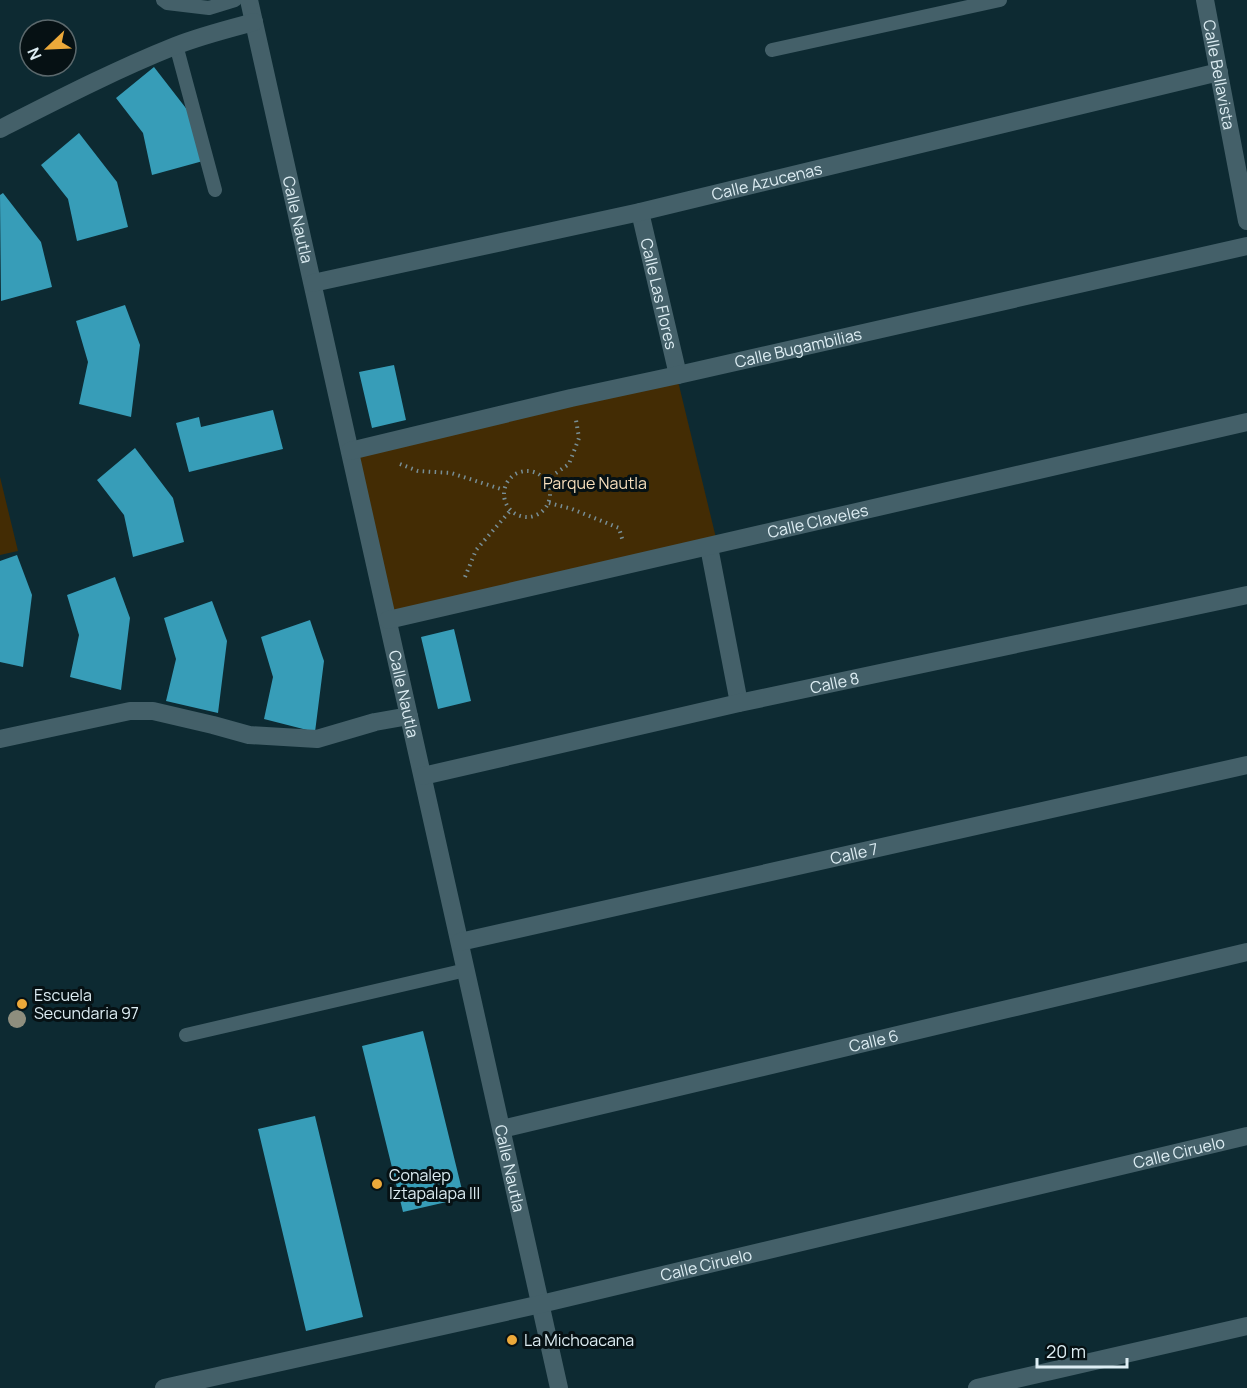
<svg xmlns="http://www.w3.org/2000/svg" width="1247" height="1388" font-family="Manrope,sans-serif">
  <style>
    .green { fill: #432c04 }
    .building { fill: #379db8 }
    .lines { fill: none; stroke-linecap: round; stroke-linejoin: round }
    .path { stroke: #788e95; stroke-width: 4; stroke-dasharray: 1.5 4.5; stroke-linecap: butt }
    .lane { stroke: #446069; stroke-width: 14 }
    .street { stroke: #446069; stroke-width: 18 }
    .tree { fill: #8e8e7e }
    .poi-dot { fill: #eca93a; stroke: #061114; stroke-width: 2 }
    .labels { text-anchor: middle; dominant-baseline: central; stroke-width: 6; stroke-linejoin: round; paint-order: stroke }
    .street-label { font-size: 16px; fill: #ddedf3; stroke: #061114 }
    .park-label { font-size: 16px; fill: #f7dfbd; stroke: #061114 }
    .poi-label { font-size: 16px; fill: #ddedf3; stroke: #061114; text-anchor: start }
  </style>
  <rect width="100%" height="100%" fill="#0d2a32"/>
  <path class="green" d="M677,377L717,542L388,620L350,451Z
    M0,477L18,551L0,555Z"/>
  <path class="building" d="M154,67L192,116L203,161L152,175L143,133L116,98Z
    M79,133L117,182L128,227L77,241L68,199L41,165Z
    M3,193L41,242L52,287L1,301L0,195Z
    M125,305L140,345L131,417L79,404L88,362L76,321Z
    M394,365L406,420L372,428L359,372Z
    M273,410L283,449L189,472L176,423L199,417L201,427Z
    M135,448L173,498L184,542L133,557L124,515L97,480Z
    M17,555L32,595L23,667L0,662V561Z
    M115,577L130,618L121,690L70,677L79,635L67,595Z
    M212,601L227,641L218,713L166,701L176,659L164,618Z
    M310,620L324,661L315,732L264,719L273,677L261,637Z
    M454,629L471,701L438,709L421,637Z
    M423,1031L464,1198L403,1212L362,1046Z
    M315,1116L363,1317L306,1331L258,1129Z"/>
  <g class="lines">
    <path class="path" d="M400,464L418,471L451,473L504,490
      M504 494a23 23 0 1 1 46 0a23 23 0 1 1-46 0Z
      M546,480L569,464L579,438L576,420
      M549,503L572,509L619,528L623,542
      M465,577L476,550L510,511"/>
    <path class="lane" d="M163,0L167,3L209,8L235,0
      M176,45L215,190
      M772,50L1000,0
      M186,1035L466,970"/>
    <g class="street">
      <path id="s1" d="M249,0L559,1388"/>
      <path id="s2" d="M1205,0L1247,221"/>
      <path d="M0,129C57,100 115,70 175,46C200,36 228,29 254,22"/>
      <path id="s3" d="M640,212L678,375"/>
      <path id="s4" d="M313,283L640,212L1219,72"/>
      <path id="s5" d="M350,451L571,398L678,375L1247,246"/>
      <path d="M709,547L739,703"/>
      <path id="s6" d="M388,620L1247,422"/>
      <path d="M0,739L130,711H153L213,725L249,735L317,739L375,722L409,716"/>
      <path id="s7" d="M423,776L739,703L1247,595"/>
      <path id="s8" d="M460,942L1247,765"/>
      <path id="s9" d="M502,1129L1247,952"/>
      <path id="s10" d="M164,1388L541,1304L1247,1136"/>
      <path d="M977,1388L1247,1326"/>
    </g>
  </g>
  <circle class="tree" cx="17" cy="1019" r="9"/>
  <g class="poi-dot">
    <circle cx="22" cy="1004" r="6"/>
    <circle cx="377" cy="1184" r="6"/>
    <circle cx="512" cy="1340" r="6"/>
  </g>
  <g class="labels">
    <g class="street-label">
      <text stroke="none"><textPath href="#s2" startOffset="76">Calle Bellavista</textPath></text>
      <text stroke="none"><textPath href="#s4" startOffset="465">Calle Azucenas</textPath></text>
      <text stroke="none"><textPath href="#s1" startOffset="225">Calle Nautla</textPath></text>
      <text stroke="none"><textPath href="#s3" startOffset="84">Calle Las Flores</textPath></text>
      <text stroke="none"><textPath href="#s5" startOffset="460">Calle Bugambilias</textPath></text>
      <text stroke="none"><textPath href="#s6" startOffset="441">Calle Claveles</textPath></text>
      <text stroke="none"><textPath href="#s7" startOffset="422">Calle 8</textPath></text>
      <text stroke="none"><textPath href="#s1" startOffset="711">Calle Nautla</textPath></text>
      <text stroke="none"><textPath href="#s8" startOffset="404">Calle 7</textPath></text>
      <text stroke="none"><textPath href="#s9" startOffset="382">Calle 6</textPath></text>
      <text stroke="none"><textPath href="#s10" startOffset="1042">Calle Ciruelo</textPath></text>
      <text stroke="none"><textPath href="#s1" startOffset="1197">Calle Nautla</textPath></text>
      <text stroke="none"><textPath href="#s10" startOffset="556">Calle Ciruelo</textPath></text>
    </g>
    <g class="park-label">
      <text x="595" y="483">Parque Nautla</text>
    </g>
    <g class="poi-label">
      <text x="34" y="995">Escuela<tspan x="34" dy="18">Secundaria 97</tspan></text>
      <text x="389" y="1175">Conalep<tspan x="389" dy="18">Iztapalapa III</tspan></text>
      <text x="524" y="1340">La Michoacana</text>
    </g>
  </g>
  <g transform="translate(48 48) rotate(247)"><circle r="28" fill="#061114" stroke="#5c696d" stroke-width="1.5"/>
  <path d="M0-4.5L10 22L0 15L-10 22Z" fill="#eca93a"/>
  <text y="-9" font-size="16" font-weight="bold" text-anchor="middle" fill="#ddedf3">N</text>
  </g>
  <path d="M1037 1358v9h90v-9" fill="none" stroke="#ddedf3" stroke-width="3"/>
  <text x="1046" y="1358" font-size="18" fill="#ddedf3" stroke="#061114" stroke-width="4.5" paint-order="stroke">20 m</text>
</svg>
